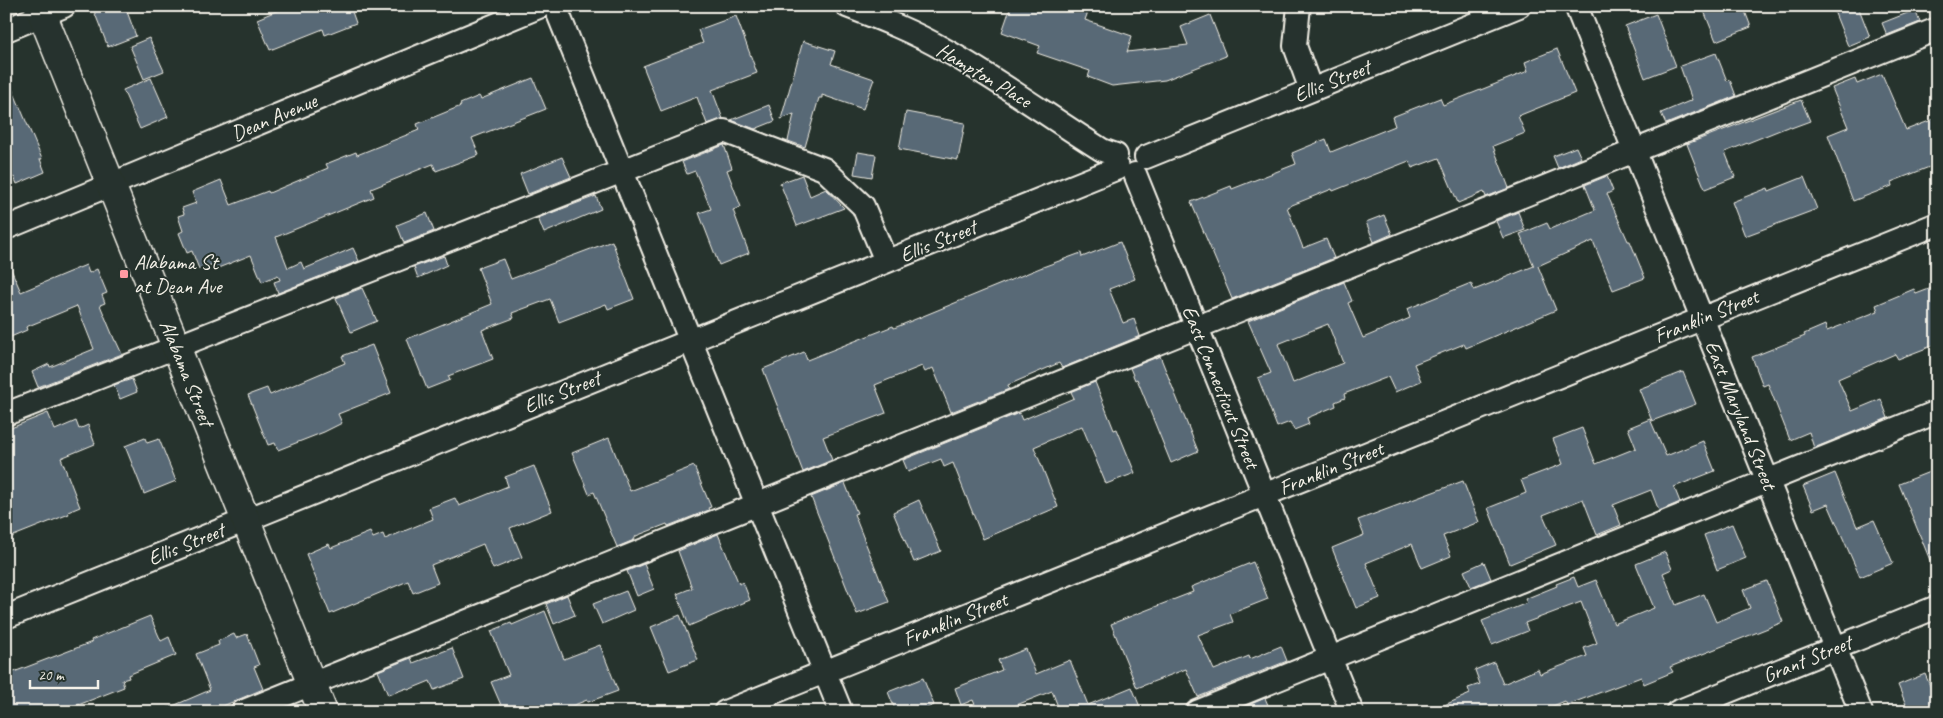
<svg xmlns="http://www.w3.org/2000/svg" width="1943" height="718" font-family="Caveat,sans-serif">
  <style>
    .building { fill: #596976; stroke: #f4f1e8; fill-rule: evenodd }
    .lines { fill: none; stroke-linecap: round; stroke-linejoin: round }
    .minor-casing { stroke: #f4f1e8; stroke-width: 26 }
    .major-casing { stroke: #f4f1e8; stroke-width: 31 }
    .minor { stroke: #26332d; stroke-width: 22 }
    .major { stroke: #26332d; stroke-width: 28 }
    .poi-dot { fill: #ff9aa2; stroke: #26332d; stroke-width: 2 }
    .labels { text-anchor: middle; dominant-baseline: central; stroke-width: 4; stroke-linejoin: round; paint-order: stroke }
    .street-label { font-size: 21px; fill: #f4f1e8; stroke: #26332d }
    .poi-label { font-size: 21px; fill: #f4f1e8; stroke: #26332d; text-anchor: start }
  </style>
  <rect width="100%" height="100%" fill="#26332d"/>
  <filter id="ink" filterUnits="userSpaceOnUse"><feTurbulence type="fractalNoise" baseFrequency=".02" numOctaves="2"/><feDisplacementMap in="SourceGraphic" scale="10" xChannelSelector="R" yChannelSelector="G"/><feConvolveMatrix kernelMatrix="1 2 1 2 8 2 1 2 1" color-interpolation-filters="sRGB"/></filter>
  <g filter="url(#ink)">
    <path class="building" d="M92,6H125L136,36L108,47Z
      M288,6H350L356,23L325,35L323,29L270,50L257,19Z
      M1011,6H1090L1085,20L1132,36L1127,52L1188,45L1181,27L1210,15L1226,56L1165,80L1112,86L1088,77L1090,71L1037,53L1040,46L1002,32Z
      M1702,6H1743L1751,27L1716,41Z
      M1832,6H1858L1870,37L1848,46Z
      M1915,10L1920,22L1887,35L1882,23Z
      M1656,14L1676,66L1645,78L1625,26Z
      M736,16L757,73L712,90L723,119L707,124L697,97L661,111L643,66L703,43L698,30Z
      M149,38L164,71L144,79L130,46Z
      M803,41L835,51L831,64L874,79L863,109L822,95V98H819L805,147L788,141L794,114L781,119Z
      M1557,49L1575,93L1518,116L1525,133L1493,146L1509,188L1486,197L1484,192L1458,203L1439,158L1412,168L1409,161L1333,191L1332,189L1287,207L1303,248L1326,239L1334,258L1232,299L1191,202L1231,186L1232,189L1296,164L1292,153L1326,139L1331,152L1395,126L1392,117L1440,98L1443,105L1528,71L1525,62Z
      M1716,53L1727,81L1730,80L1736,96L1666,124L1661,113L1692,100L1680,66Z
      M6,74L42,159H40L45,172L17,184L14,177L6,180Z
      M1882,74L1906,130L1937,118V164L1891,182L1892,186L1853,201L1828,135L1848,127L1832,88L1855,79L1857,84Z
      M151,78L168,117L140,129L123,90Z
      M533,78L546,109L472,138L479,155L436,171L433,164L371,189L374,197L276,237L288,268L301,262L304,269L353,248L359,261L278,293L274,282L280,280L278,275L262,282L251,255L213,270L211,265L199,269L192,251L187,253L179,233L183,231L178,216L184,214L182,208L196,203L192,192L221,180L231,205L268,191L269,193L328,168L326,164L356,152L357,155L419,130L417,124L461,106L460,104L479,96L481,99Z
      M1801,100L1810,121L1791,128L1790,126L1725,152L1735,177L1705,189L1687,144Z
      M769,105L775,121L755,129L731,120Z
      M906,112L965,123L958,160L899,149Z
      M724,145L732,168L727,170L741,207L733,210L749,253L719,265L699,213L711,209L695,171L687,174L682,162Z
      M1576,147L1581,158L1558,168L1553,156Z
      M858,152L876,155L872,177L854,174Z
      M562,157L571,177L528,194L520,174Z
      M802,175L810,196L826,189L844,208L797,226L780,183Z
      M1607,176L1613,191L1607,194L1628,241H1630L1645,278L1613,290L1593,241L1538,266L1556,310L1466,348L1464,344L1414,364L1421,381L1395,392L1388,377L1344,394L1345,398L1335,402L1336,406L1307,418L1309,424L1294,430L1290,422L1277,427L1258,378L1271,373L1248,321L1344,282L1352,301L1348,303L1363,338L1410,318L1407,309L1471,283L1474,290L1534,266L1520,234L1547,223L1550,229L1595,210L1585,185ZM1328,324L1343,363L1293,383L1278,344Z
      M1804,177L1817,209L1745,236L1732,202L1768,188L1769,191Z
      M596,196L601,209L544,233L538,218Z
      M1518,212L1525,230L1503,238L1496,221Z
      M427,213L434,231L404,243L397,225Z
      M1384,215L1392,234L1374,242L1366,222Z
      M612,241L634,299L608,309L606,304L559,322L550,299L512,313L514,318L482,330L493,359L448,376L450,380L427,389L407,339L492,304L478,268L503,259L511,279Z
      M1120,242L1135,279L1109,289L1123,323L1134,319L1140,336L1062,368L1059,363L1008,385L1009,389L951,412L933,368L925,372L922,366L875,385L886,413L823,437L832,460L803,472L763,369L804,352L807,360L893,326L894,328L1040,268L1081,253L1082,257Z
      M444,256L447,265L418,278L414,267Z
      M6,258L21,292L86,265L89,273L97,269L107,293L102,295L105,303L100,305L115,341H116L122,354L38,387L32,372L49,364L50,367L94,349L77,306L26,327L27,330L6,339Z
      M1937,286V344L1898,359L1895,354L1838,379L1852,411L1881,399L1888,418L1814,448L1809,432L1790,440L1768,384L1763,386L1752,357L1805,336L1804,334L1825,325L1827,331L1878,311L1876,305L1914,289L1916,294Z
      M362,288L377,321L351,332L336,298Z
      M372,345L391,393L338,414L342,423L324,432L278,450L275,443L268,445L248,395L267,388L270,395L345,363L342,356Z
      M1160,356L1198,451L1171,463L1137,379L1135,380L1130,368Z
      M1683,372L1696,404L1652,421L1639,389Z
      M132,379L137,392L120,399L114,385Z
      M1095,382L1114,430L1117,429L1135,473L1106,484L1082,426L1034,447L1058,507L983,539L953,463L944,467L941,459L908,472L903,460L1019,413L1022,420L1074,398L1071,392Z
      M48,413L55,430L76,421L79,429L88,425L95,444L61,458L80,507L68,512L69,514L6,539V430Z
      M1650,419L1666,456L1703,441L1715,471L1674,487L1680,502L1659,511L1651,490L1613,505L1621,525L1597,535L1583,499L1543,515L1556,545L1510,564L1488,508L1526,493L1521,480L1563,464L1553,439L1582,428L1596,464L1636,448L1628,428Z
      M145,438L147,443L159,439L176,481L144,494L125,446Z
      M609,438L630,491L694,466L711,507L708,508L709,510L668,526L667,524L636,536L634,540L617,547L594,492L589,494L572,453Z
      M534,466L552,511L510,528L522,557L493,569L483,544L431,565L438,583L413,593L408,581L330,614L306,554L329,544L331,548L370,532L373,538L383,534L385,539L433,519L429,508L455,498L459,506L508,486L505,477Z
      M1937,469V575H1936L1899,484Z
      M1835,473L1857,527L1874,520L1893,563L1860,577L1828,504L1813,510L1803,486Z
      M1463,481L1479,522L1443,536L1451,556L1422,568L1412,544L1366,563L1380,598L1356,608L1332,548L1364,535L1358,520Z
      M845,483L857,513L854,514L889,602L857,614L811,497Z
      M919,500L941,551L914,562L893,512Z
      M1732,524L1746,558L1717,570L1704,535Z
      M718,534L739,584L743,582L750,600L689,626L677,594L692,588L678,551Z
      M1665,552L1672,569L1663,573L1676,605L1704,594L1716,622L1750,608L1743,590L1767,581L1783,622L1670,667L1673,672L1644,684L1641,677L1567,705L1565,701L1539,712H1428L1470,694L1468,688L1480,684L1475,670L1494,662L1503,684L1538,669L1540,674L1587,656L1584,648L1597,643L1581,602L1525,623L1528,631L1492,645L1482,621L1527,603L1525,599L1557,586L1556,584L1574,577L1578,587L1596,580L1614,624L1654,608L1636,564Z
      M1253,562L1268,599L1230,614L1233,622L1198,635L1214,670L1249,656L1250,659L1281,646L1287,661L1198,697L1186,669L1137,688L1111,624L1193,592L1191,587Z
      M1484,562L1491,579L1471,587L1464,571Z
      M644,564L654,589L637,596L627,571Z
      M626,591L634,610L602,624L593,604Z
      M567,595L575,615L554,624L546,604Z
      M545,611L564,659L600,645L618,691L588,702L587,700L557,712H504L491,682L509,675L491,631L511,623L512,625Z
      M680,615L698,660L669,671L651,627Z
      M150,616L161,641L169,637L176,655L128,675L129,678L122,680L124,687L63,711L61,706L47,712H6V675L92,642L91,640Z
      M234,634L236,638L247,634L259,665L254,667L263,689L209,712H159L210,690L196,654L219,645L218,641Z
      M452,648L464,679L434,690L430,681L408,690L407,688L388,695L378,671L411,658L413,663Z
      M1026,649L1036,674L1070,660L1088,705L1132,687L1142,712H1060L1052,691L999,712H978L973,700L961,705L955,688L1002,670L998,660Z
      M1925,674L1937,702V712H1909L1898,685Z
      M923,678L934,705L917,712H896L888,692Z
      M1265,698L1271,712H1233Z"/>
    <g class="lines">
      <g class="minor-casing">
        <path id="minor" d="M555,6L841,712
          M847,6C881,19 914,32 945,50C999,80 1049,117 1102,150L1116,155
          M1299,6L1295,46L1311,90
          M1576,6L1861,712
          M6,30L64,6
          M1146,157L1519,6
          M1135,174L1352,712
          M6,228L541,6
          M6,414L724,131L824,169L863,206L886,261
          M6,617L1118,168
          M242,712L1937,29
          M725,712L1937,224
          M1197,712L1937,412
          M1677,712L1937,607"/>
      </g>
      <g class="major-casing">
        <path id="major" d="M39,6L323,712"/>
      </g>
      <use href="#minor" class="minor"/>
      <use href="#major" class="major"/>
    </g>
  </g>
  <rect class="poi-dot" x="119" y="269" width="10" height="10" rx="2.5"/>
  <g class="labels">
    <g class="street-label">
      <text transform="translate(984 75) rotate(31)">Hampton Place</text>
      <text transform="translate(1332 81) rotate(-22)">Ellis Street</text>
      <text transform="translate(274 117) rotate(-23)">Dean Avenue</text>
      <text transform="translate(938 241) rotate(-22)">Ellis Street</text>
      <text transform="translate(1706 316) rotate(-22)">Franklin Street</text>
      <text transform="translate(187 373) rotate(68)">Alabama Street</text>
      <text transform="translate(1221 387) rotate(68)">East Connecticut Street</text>
      <text transform="translate(562 392) rotate(-22)">Ellis Street</text>
      <text transform="translate(1741 415) rotate(68)">East Maryland Street</text>
      <text transform="translate(1331 468) rotate(-22)">Franklin Street</text>
      <text transform="translate(186 544) rotate(-22)">Ellis Street</text>
      <text transform="translate(955 619) rotate(-22)">Franklin Street</text>
      <text transform="translate(1807 659) rotate(-22)">Grant Street</text>
    </g>
    <g class="poi-label">
      <text x="134" y="262">Alabama St<tspan x="134" dy="24">at Dean Ave</tspan></text>
    </g>
  </g>
  <rect width="1943" height="718" fill="none" stroke="#26332d" stroke-width="25"/>
  <rect x="12" y="12" width="1918" height="693" fill="none" stroke="#f4f1e8" stroke-width="2" filter="url(#ink)"/>
  <path d="M30 680v8h68v-8" fill="none" stroke="#f4f1e8" stroke-width="2.5"/>
  <text x="38" y="680" font-size="15" fill="#f4f1e8" stroke="#26332d" stroke-width="4" paint-order="stroke">20 m</text>
</svg>
